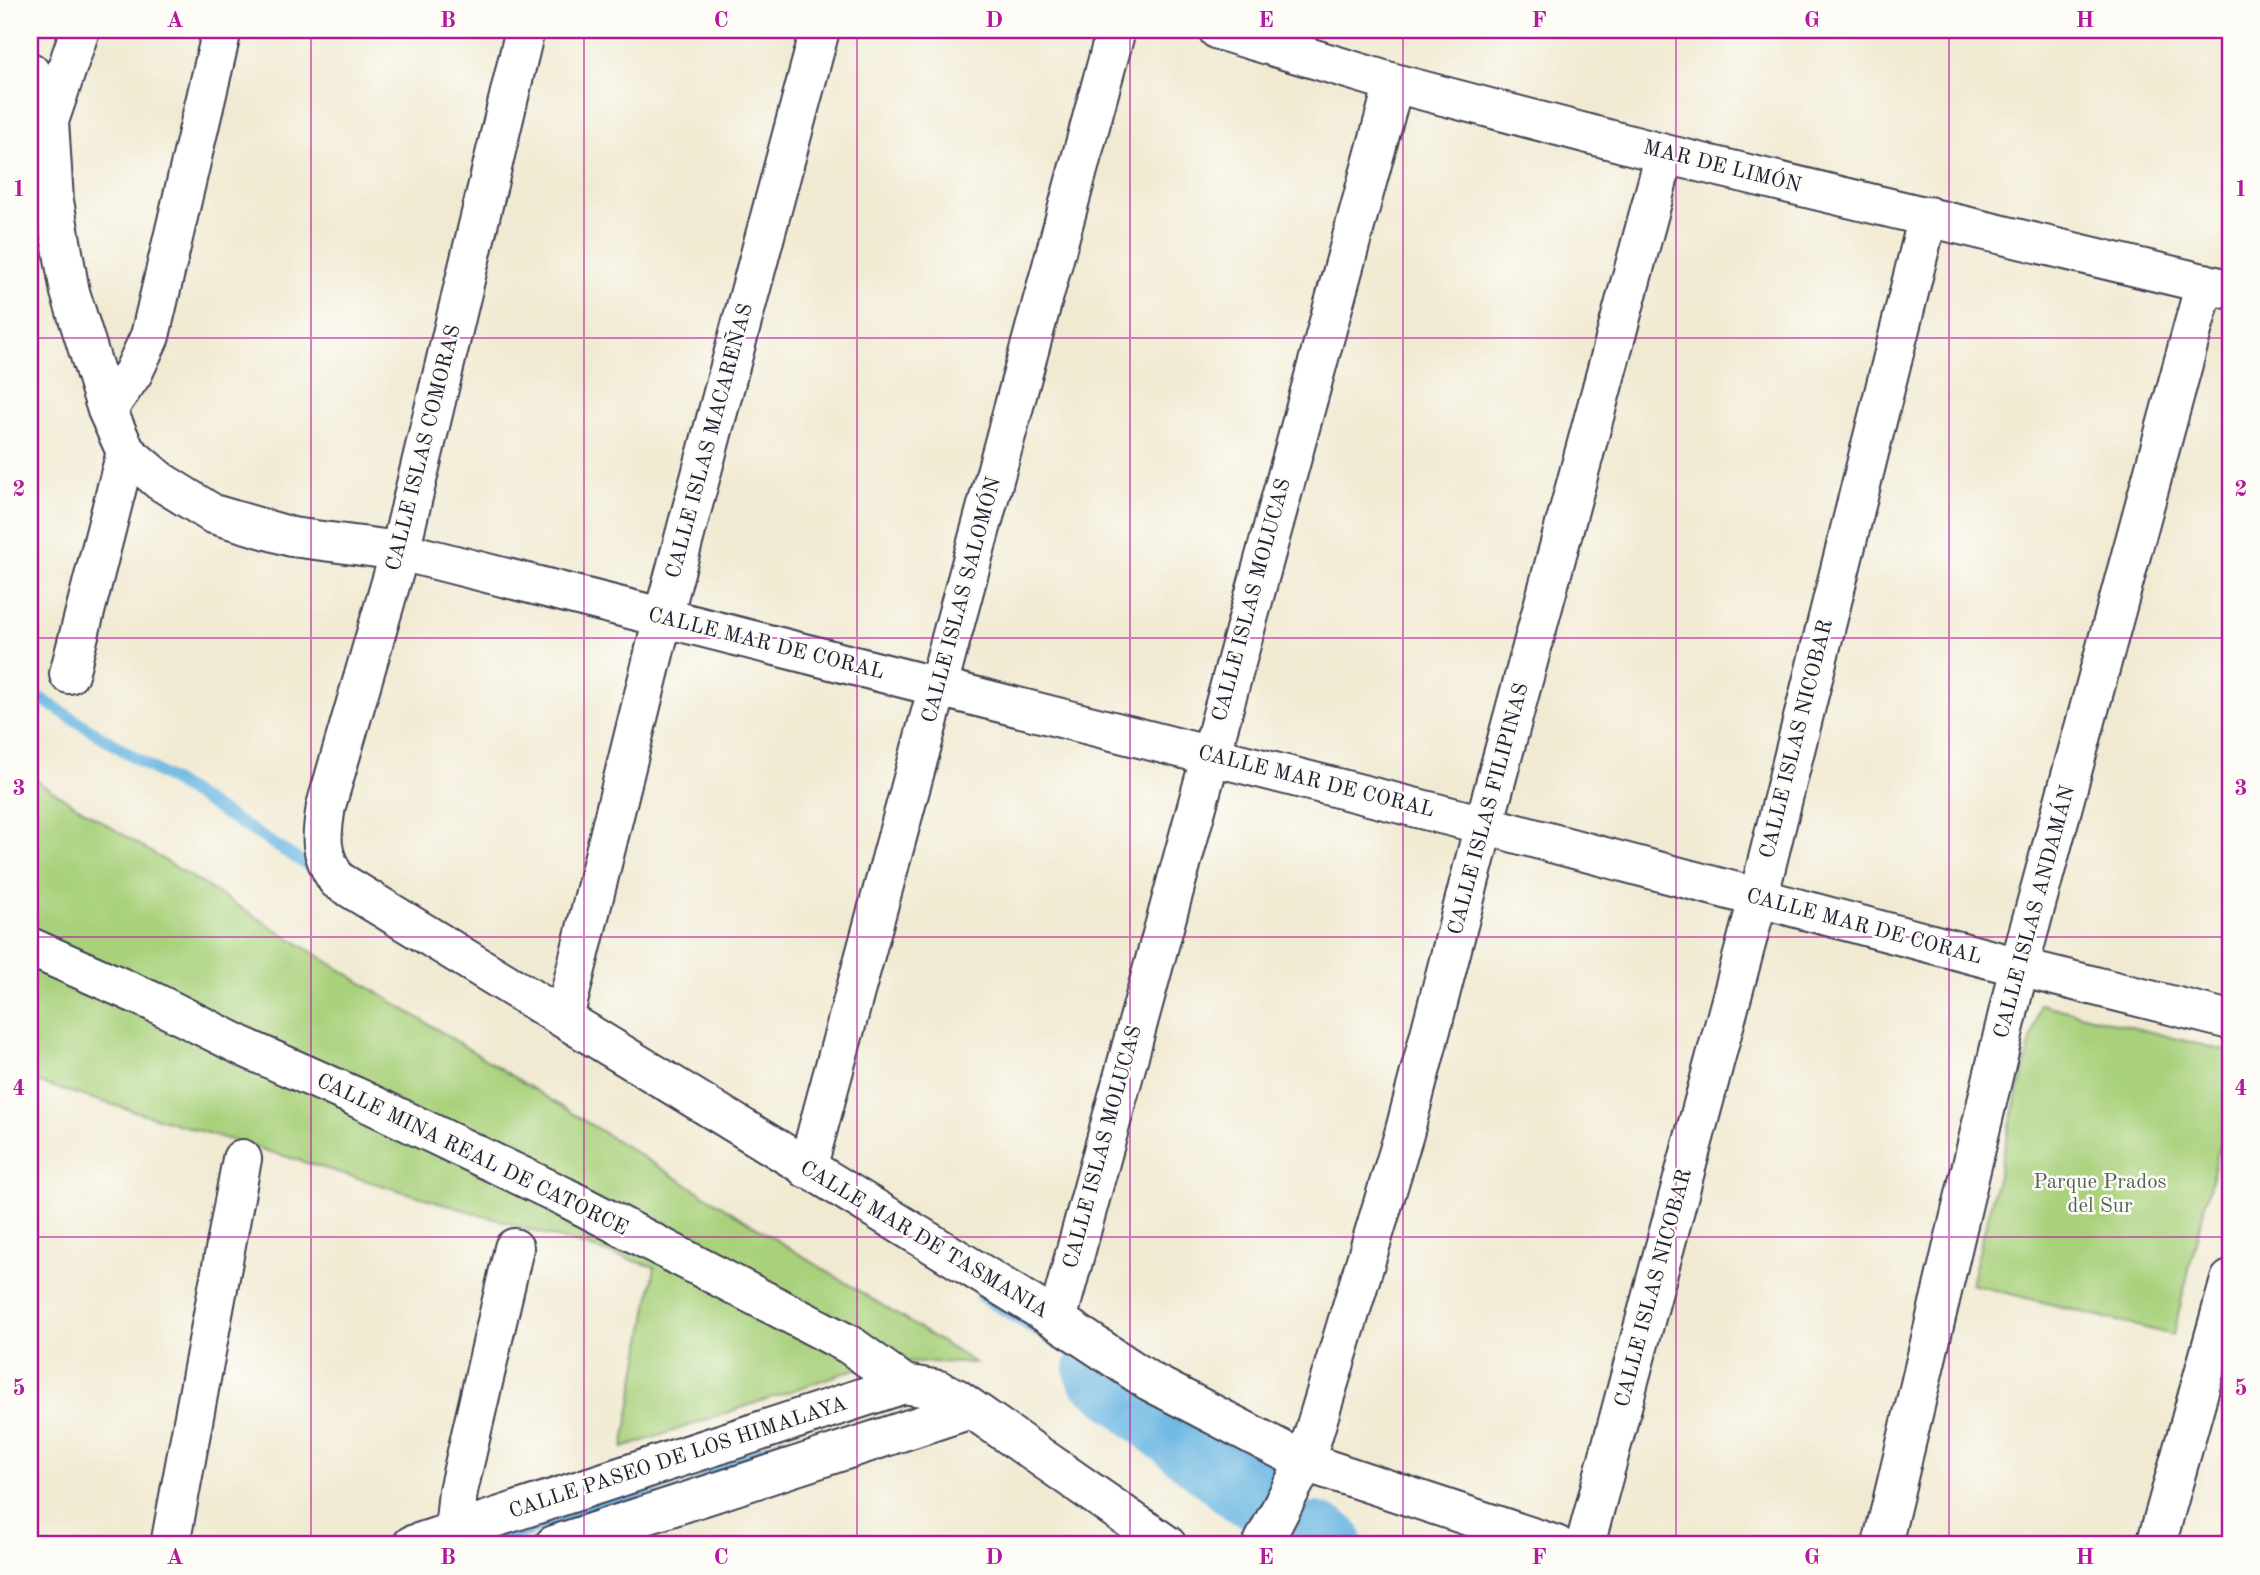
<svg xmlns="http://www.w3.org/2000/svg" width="2260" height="1575" font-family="'Old Standard TT',serif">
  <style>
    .green { fill: #a9d17c; stroke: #667a5c; stroke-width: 2 }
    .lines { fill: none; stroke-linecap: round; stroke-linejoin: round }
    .stream { stroke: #67b5e1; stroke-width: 12 }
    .river { stroke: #67b5e1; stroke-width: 74 }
    .minor-casing { stroke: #414052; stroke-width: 42 }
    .minor { stroke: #fff; stroke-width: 38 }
    .grid { fill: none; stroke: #b5179e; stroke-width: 2; stroke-opacity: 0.55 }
    .labels { text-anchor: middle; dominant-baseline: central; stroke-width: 5; stroke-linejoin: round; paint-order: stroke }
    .street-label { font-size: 21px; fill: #22223b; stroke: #fdfcf7 }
    .park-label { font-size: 21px; fill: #515f52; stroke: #fdfcf7 }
    .neatline { fill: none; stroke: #b5179e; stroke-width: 2.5 }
    .grid-label { font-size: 23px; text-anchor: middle; font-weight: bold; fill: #b5179e }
  </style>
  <rect width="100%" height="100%" fill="#fdfcf7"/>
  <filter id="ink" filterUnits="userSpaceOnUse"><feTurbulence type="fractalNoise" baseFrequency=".0143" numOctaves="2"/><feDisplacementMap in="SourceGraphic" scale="14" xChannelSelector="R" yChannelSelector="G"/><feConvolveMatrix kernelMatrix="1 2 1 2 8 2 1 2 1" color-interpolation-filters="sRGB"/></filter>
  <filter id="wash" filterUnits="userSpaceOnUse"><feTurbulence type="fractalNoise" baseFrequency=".00686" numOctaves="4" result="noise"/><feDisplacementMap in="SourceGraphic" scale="28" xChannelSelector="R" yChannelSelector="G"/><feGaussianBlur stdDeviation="1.57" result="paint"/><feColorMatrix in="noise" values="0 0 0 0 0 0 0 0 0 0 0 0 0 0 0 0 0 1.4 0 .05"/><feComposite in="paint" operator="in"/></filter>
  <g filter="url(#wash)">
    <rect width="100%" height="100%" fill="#f1ead2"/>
    <path class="green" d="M30,777L975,1363L879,1361L623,1448L655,1267L30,1080Z
      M2040,1004L2230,1052V1104L2173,1335L1971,1284Z"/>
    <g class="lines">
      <path class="stream" d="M30,692L320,873
        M981,1296L1088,1362
        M487,1544L786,1443"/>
      <path class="river" d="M1101,1370L1249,1490
        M1315,1539L1326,1545"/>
    </g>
  </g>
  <g filter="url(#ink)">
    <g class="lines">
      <g class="minor-casing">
        <path id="minor" d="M525,30L400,551L326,806C321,837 319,853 337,880L1057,1320L1149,1381L1305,1462L1556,1545
          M1218,30L1394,83L1665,154L2228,289
          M30,72L49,121L54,201L70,292L107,410L126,452L160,481L213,514L292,537L400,551L1484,825L2019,967L2230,1020
          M49,121L80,30
          M107,410L133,373L150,336L222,30
          M69,674L126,452
          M30,947L154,1002L248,1049L354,1096L563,1196L850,1345L904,1384
          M564,1018L663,617L820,30
          M807,1169L1116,30
          M1057,1320L1394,83
          M170,1545L242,1159
          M412,1545L904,1384L939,1390L956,1398L1167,1545
          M458,1545L454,1531L458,1491L514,1248
          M554,1545L971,1409
          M1262,1545L1305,1462L1404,1134L1484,825L1665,154
          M1585,1545L1758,899L1928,216
          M1882,1545L2019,967L2205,283
          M2156,1545L2230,1280"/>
      </g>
      <use href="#minor" class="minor"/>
    </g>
  </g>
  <path class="grid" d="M311,30V1545M584,30V1545M857,30V1545M1130,30V1545M1403,30V1545M1676,30V1545M1949,30V1545M30,338H2230M30,638H2230M30,937H2230M30,1237H2230"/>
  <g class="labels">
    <g class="street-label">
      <text transform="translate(1722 167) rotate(14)">MAR DE LIMÓN</text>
      <text transform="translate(710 441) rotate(-75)">CALLE ISLAS MACAREÑAS</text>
      <text transform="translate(424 448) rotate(-76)">CALLE ISLAS COMORAS</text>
      <text transform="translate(962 600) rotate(-75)">CALLE ISLAS SALOMÓN</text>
      <text transform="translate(1252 600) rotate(-75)">CALLE ISLAS MOLUCAS</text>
      <text transform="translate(766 644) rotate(14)">CALLE MAR DE CORAL</text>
      <text transform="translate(1797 739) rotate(-76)">CALLE ISLAS NICOBAR</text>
      <text transform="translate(1316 782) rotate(14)">CALLE MAR DE CORAL</text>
      <text transform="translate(1489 809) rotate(-75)">CALLE ISLAS FILIPINAS</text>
      <text transform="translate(2035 912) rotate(-75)">CALLE ISLAS ANDAMÁN</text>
      <text transform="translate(1864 927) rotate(15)">CALLE MAR DE CORAL</text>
      <text transform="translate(1103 1147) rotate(-75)">CALLE ISLAS MOLUCAS</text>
      <text transform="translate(472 1155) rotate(26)">CALLE MINA REAL DE CATORCE</text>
      <text transform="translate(924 1240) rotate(31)">CALLE MAR DE TASMANIA</text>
      <text transform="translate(1654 1288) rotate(-75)">CALLE ISLAS NICOBAR</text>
      <text transform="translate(678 1458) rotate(-18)">CALLE PASEO DE LOS HIMALAYA</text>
    </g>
    <g class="park-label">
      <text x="2100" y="1182">Parque Prados<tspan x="2100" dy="24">del Sur</tspan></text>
    </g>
  </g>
  <rect width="2260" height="1575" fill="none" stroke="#fdfcf7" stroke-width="77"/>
  <rect x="38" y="38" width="2184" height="1498" class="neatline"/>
  <g class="grid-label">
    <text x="175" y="27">A</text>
    <text x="448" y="27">B</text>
    <text x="721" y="27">C</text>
    <text x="994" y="27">D</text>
    <text x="1266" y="27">E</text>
    <text x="1539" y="27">F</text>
    <text x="1812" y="27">G</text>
    <text x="2085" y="27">H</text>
    <text x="19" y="196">1</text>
    <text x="2241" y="196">1</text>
    <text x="19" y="496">2</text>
    <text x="2241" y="496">2</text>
    <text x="19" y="795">3</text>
    <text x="2241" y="795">3</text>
    <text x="19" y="1095">4</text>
    <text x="2241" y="1095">4</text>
    <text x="19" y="1395">5</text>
    <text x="2241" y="1395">5</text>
    <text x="175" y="1564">A</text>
    <text x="448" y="1564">B</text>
    <text x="721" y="1564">C</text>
    <text x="994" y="1564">D</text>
    <text x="1266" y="1564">E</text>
    <text x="1539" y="1564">F</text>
    <text x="1812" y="1564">G</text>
    <text x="2085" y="1564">H</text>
  </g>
</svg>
